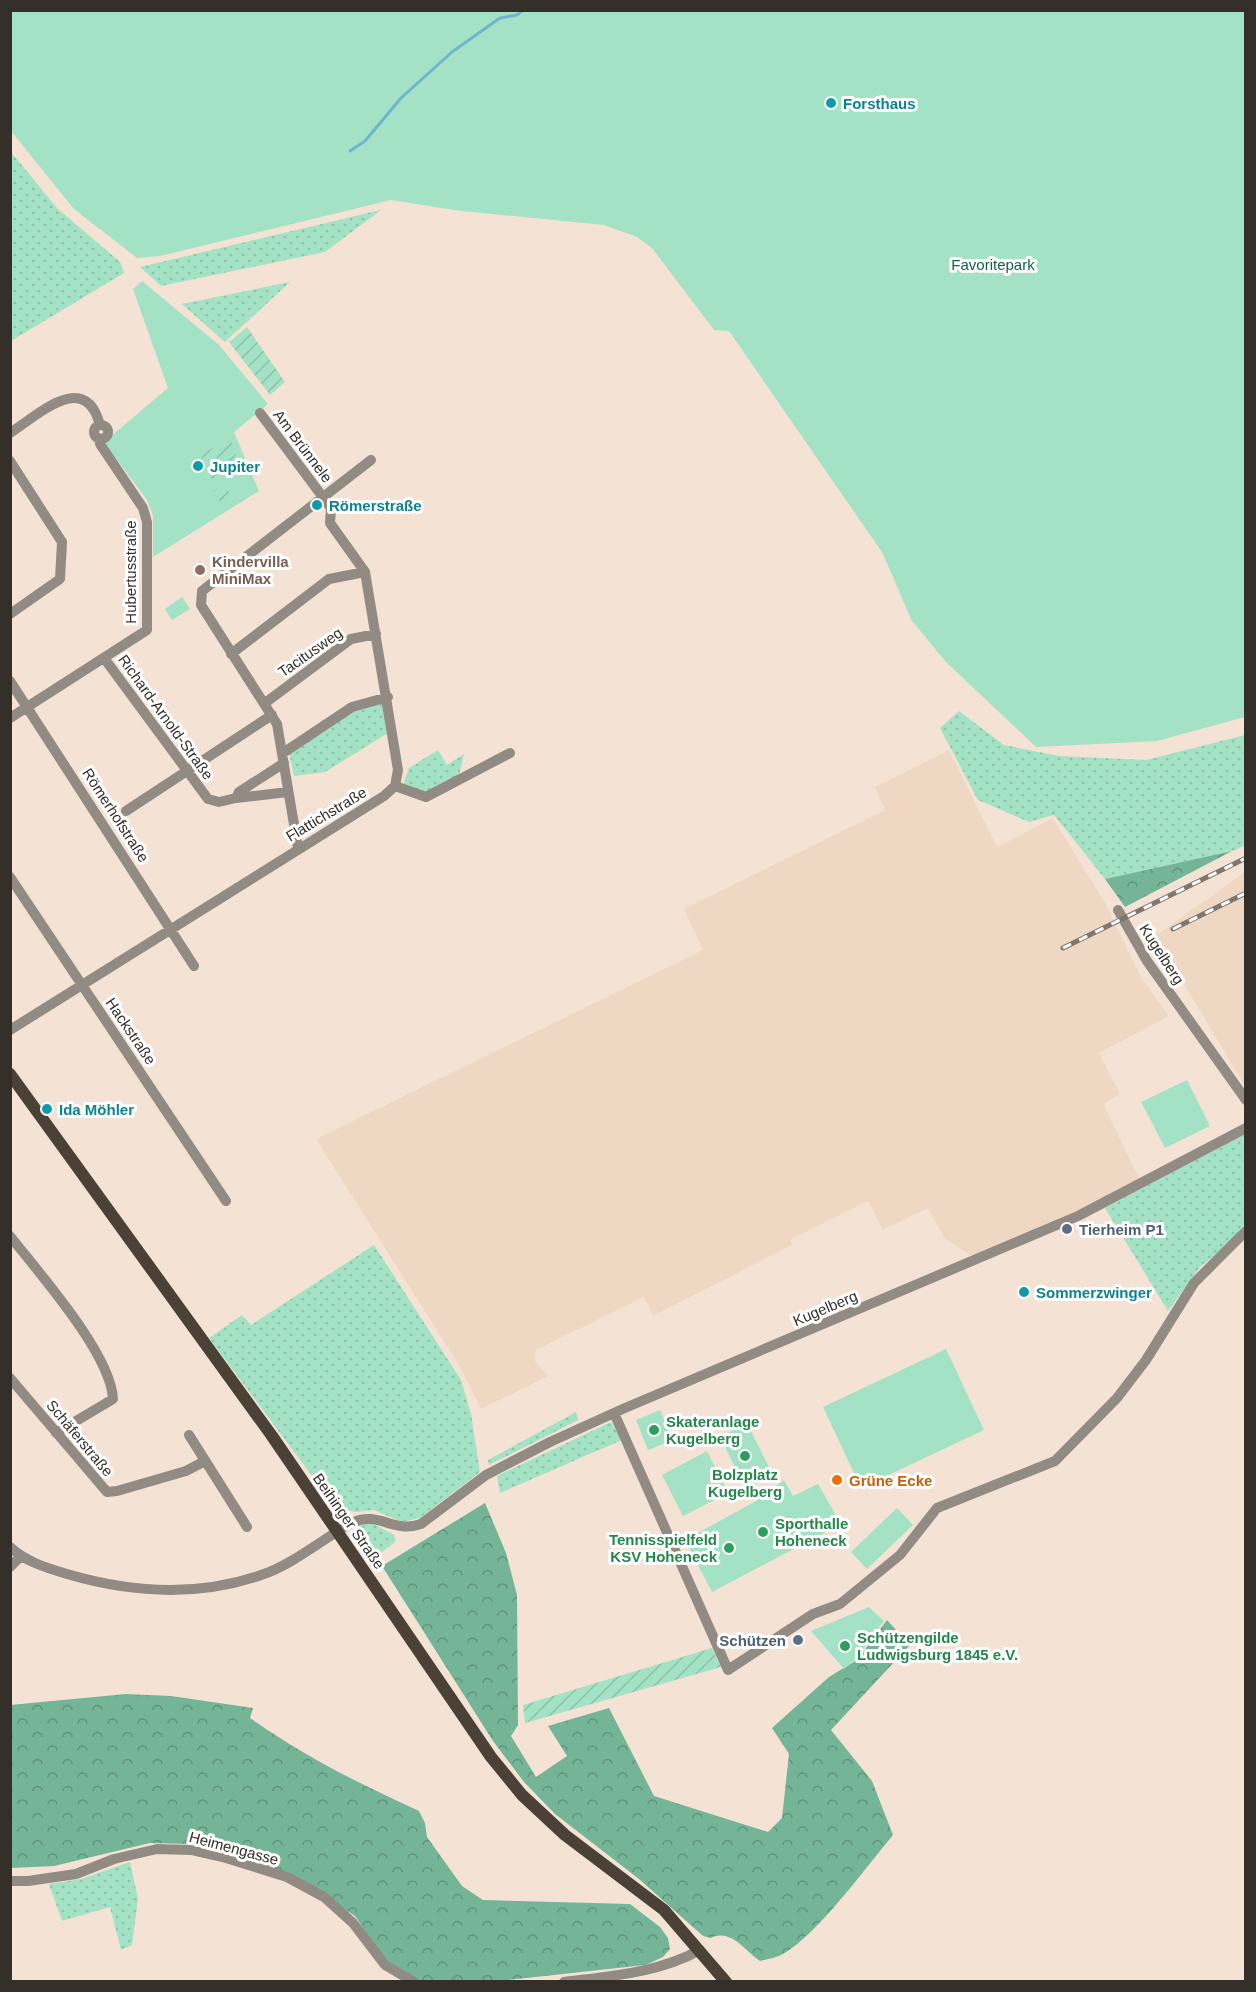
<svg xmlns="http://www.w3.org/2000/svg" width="1256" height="1992" font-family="Arial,sans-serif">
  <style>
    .built { fill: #eed8c3 }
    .grass { fill: url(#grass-dots) }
    .forest { fill: url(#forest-crowns) }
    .park { fill: #a3e2c4 }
    .garden { fill: url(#garden-furrows) }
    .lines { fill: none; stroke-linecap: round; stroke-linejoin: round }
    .stream { stroke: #71b4d0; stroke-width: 3 }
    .minor { stroke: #918b84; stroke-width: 10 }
    .major { stroke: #4b4136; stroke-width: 12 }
    .rail-casing { stroke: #81766d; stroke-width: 5 }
    .rail { stroke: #fff; stroke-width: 3; stroke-dasharray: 9; stroke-linecap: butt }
    .culture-dot { fill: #0f9aa8; stroke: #fff; stroke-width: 2 }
    .education-dot { fill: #8d6e63; stroke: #fff; stroke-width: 2 }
    .service-dot { fill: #5c6f8a; stroke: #fff; stroke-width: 2 }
    .leisure-dot { fill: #2e9e5b; stroke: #fff; stroke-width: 2 }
    .food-dot { fill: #e8710a; stroke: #fff; stroke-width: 2 }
    .labels { text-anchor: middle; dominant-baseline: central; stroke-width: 6; stroke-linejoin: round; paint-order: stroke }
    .culture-label { font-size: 15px; font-weight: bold; fill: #0d838f; stroke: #fff; text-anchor: start }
    .park-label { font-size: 15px; fill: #126145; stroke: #fff }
    .street-label { font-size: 15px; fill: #352f29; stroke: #fff }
    .education-label { font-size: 15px; font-weight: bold; fill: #785e54; stroke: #fff; text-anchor: start }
    .service-label { font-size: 15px; font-weight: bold; fill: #4e5e75; stroke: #fff; text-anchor: start }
    .leisure-label { font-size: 15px; font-weight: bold; fill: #27864d; stroke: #fff; text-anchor: start }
    .food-label { font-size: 15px; font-weight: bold; fill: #c56008; stroke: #fff; text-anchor: start }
  </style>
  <defs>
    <pattern id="grass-dots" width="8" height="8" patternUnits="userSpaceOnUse" patternTransform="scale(1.5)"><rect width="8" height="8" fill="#a3e2c4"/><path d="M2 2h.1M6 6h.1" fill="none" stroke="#8dc2a8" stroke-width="1.8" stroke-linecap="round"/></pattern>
    <pattern id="forest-crowns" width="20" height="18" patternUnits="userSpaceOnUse" patternTransform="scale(1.5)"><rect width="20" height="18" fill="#74b497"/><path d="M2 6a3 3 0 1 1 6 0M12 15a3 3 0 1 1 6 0" fill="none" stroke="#60937b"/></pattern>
    <pattern id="garden-furrows" width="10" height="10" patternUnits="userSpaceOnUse" patternTransform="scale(1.5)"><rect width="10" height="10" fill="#a3e2c4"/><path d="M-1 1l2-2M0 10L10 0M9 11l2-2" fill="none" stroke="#8dc2a8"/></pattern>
  </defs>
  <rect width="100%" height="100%" fill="#f4e3d4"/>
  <path class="built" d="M949,750L997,847L1053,818L1105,903L1141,977L1169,1016L1099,1053L1120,1094L1103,1104L1140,1180L1052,1224L973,1257L945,1239L928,1208L883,1230L868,1201L790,1240L792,1245L653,1316L644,1297L536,1350L535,1361L548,1376L481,1409L460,1367L316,1139L703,950L684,909L885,810L875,787Z
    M1245,872V1086L1155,936Z"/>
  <path class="grass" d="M11,152L57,208L120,262L124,273L11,341Z
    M381,210L325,252L161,286L140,267Z
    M290,282L225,342L182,304Z
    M382,702L388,733L325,772L294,776L289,753L354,709Z
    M959,711L1004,745L1059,756L1146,760L1245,735V845L1236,850L1105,879L1054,815L1029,822L978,800L940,728Z
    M438,750L447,765L464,754L459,776L423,793L403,785L409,768Z
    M1245,1134V1223L1230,1243L1200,1267L1168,1311L1105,1208Z
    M374,1245L461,1380L471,1414L480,1472L420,1518L402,1522L374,1510L356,1512L336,1508L209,1338L242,1315L251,1325Z
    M576,1412L578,1420L489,1465L488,1460Z
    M611,1422L622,1440L500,1493L497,1476Z
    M370,1522L394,1535L396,1541L377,1556L357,1527Z
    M130,1862L138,1899L132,1945L121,1950L110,1907L62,1921L49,1884L81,1879Z"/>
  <path class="forest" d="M1232,851L1125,907L1105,879Z
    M485,1503L506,1553L517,1595L518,1725L511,1736L536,1777L567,1756L548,1726L609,1708L654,1796L768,1832L782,1818L789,1754L772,1728L829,1677L857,1660L887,1620L910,1645L831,1730L872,1781L893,1835C866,1867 818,1934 783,1954C776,1958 768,1959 760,1961C745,1951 731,1928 711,1938L703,1936L639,1879L555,1814L524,1782L493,1741L382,1566Z
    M126,1694L171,1696L253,1708L250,1718C305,1757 358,1783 419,1811L425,1823L427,1837L462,1886L483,1900L630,1904L660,1927L668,1938L670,1949L663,1957L645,1965L500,1981L417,1980L384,1959L355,1916L304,1882L222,1852L188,1844L150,1843L54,1866L11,1868L10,1705Z"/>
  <path class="park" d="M10,11H1245V717L1157,741L1036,747L947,663L912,621L882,552L729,331L714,330L652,248L637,237L604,225L461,211L391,200L160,256L137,258L74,209L11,131Z
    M142,281L219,345L268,404L234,432L259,491L153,557V516L147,500L104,442L168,388L133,289Z
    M182,597L190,609L172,620L165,609Z
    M1187,1080L1210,1126L1165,1148L1141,1102Z
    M946,1349L984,1430L861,1488L823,1407Z
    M660,1410L673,1440L648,1450L636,1420Z
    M747,1423L773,1475L746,1489L720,1437Z
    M707,1451L728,1493L683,1516L662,1475Z
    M784,1480L793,1496L818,1484L841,1524L712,1592L685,1540L756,1501Z
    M897,1508L913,1525L867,1569L851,1552Z
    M869,1607L884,1621L855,1660L844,1669L811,1631Z"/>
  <path class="garden" d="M247,327L285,382L270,395L229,342Z
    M231,440L236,451L205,465L200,454Z
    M237,454L243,466L212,480L206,469Z
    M224,484L234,500L223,507L213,492Z
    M712,1648L721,1667L525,1723L523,1705Z"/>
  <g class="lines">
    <path class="stream" d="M350,151L365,141L401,98L452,52L500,18L517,15L523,10"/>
    <path class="minor" d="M94 432a7 7 0 1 1 14 0a7 7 0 1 1-14 0Z
      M10,433C38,415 85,369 100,425
      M10,461L62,542L60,579L10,614
      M231,654L329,579L365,572
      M104,658L208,799L219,802L236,798L239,792L284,763
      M10,681L194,966
      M265,703L351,639L376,634
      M10,718L147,630V522L143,508L100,444L99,438
      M283,753L352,707L388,697
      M395,786L426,797L510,753
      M236,798L288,792
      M126,811L272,715
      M298,848L277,724L201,605L202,591L371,460
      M10,877L226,1201
      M1118,910L1147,961L1246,1100
      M10,1030L384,796L395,786L398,770L365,572L330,523L331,508L260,413
      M10,1236C39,1273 111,1354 113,1399L56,1433
      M10,1378L107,1492L117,1491L186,1471L205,1461
      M614,1413L728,1670L813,1614L840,1604L900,1555L937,1508L1055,1461L1117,1398L1146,1360L1194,1283L1246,1231
      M189,1435L247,1527
      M10,1547C26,1562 47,1568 67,1574C132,1593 200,1597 264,1574C291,1565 325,1538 351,1523C380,1510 392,1534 421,1524L486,1475L550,1442L625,1408L1078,1216L1246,1128
      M10,1567L20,1557
      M10,1881H28L76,1874L114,1859L157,1849L191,1850L226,1858L287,1877L324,1897L353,1923L385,1965L414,1982
      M564,1982C611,1976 658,1973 700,1950"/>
    <path class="major" d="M10,1074L272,1436L491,1757L522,1795L565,1835L664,1910L726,1982"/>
    <g class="rail-casing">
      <path id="rail" d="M1173,929L1246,893
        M1063,948L1246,858"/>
    </g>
    <use href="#rail" class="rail"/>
  </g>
  <g class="culture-dot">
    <circle cx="831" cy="103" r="6"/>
    <circle cx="198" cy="466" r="6"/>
    <circle cx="317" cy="505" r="6"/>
    <circle cx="47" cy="1109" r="6"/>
    <circle cx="1024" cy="1292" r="6"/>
  </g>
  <circle class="education-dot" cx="200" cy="570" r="6"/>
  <g class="service-dot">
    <circle cx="1067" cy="1229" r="6"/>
    <circle cx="798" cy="1640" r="6"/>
  </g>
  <g class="leisure-dot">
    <circle cx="654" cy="1430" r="6"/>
    <circle cx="745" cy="1456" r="6"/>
    <circle cx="763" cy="1532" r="6"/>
    <circle cx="729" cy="1548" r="6"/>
    <circle cx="845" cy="1646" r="6"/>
  </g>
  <circle class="food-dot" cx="837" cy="1480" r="6"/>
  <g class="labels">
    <g class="culture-label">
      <text x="843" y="103">Forsthaus</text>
      <text x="210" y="466">Jupiter</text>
      <text x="329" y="505">Römerstraße</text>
      <text x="59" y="1109">Ida Möhler</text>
      <text x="1036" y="1292">Sommerzwinger</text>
    </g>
    <g class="park-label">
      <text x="993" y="264">Favoritepark</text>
    </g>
    <g class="street-label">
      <text transform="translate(303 446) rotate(53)">Am Brünnele</text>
      <text transform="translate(130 572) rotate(-90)">Hubertusstraße</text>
      <text transform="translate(310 652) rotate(-35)">Tacitusweg</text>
      <text transform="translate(166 717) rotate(54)">Richard-Arnold-Straße</text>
      <text transform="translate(326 814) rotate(-31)">Flattichstraße</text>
      <text transform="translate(116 815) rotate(57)">Römerhofstraße</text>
      <text transform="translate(1162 954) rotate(57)">Kugelberg</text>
      <text transform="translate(131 1031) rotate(56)">Hackstraße</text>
      <text transform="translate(825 1308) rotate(-23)">Kugelberg</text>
      <text transform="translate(80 1438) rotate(50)">Schäferstraße</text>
      <text transform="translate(349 1521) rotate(55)">Beihinger Straße</text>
      <text transform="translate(234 1848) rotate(15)">Heimengasse</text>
    </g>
    <g class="education-label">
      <text x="212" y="561">Kindervilla<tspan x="212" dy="17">MiniMax</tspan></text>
    </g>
    <g class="service-label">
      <text x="1079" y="1229">Tierheim P1</text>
      <text x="786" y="1640" text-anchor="end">Schützen</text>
    </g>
    <g class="leisure-label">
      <text x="666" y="1421">Skateranlage<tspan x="666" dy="17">Kugelberg</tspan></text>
      <text x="745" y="1474" text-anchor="middle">Bolzplatz<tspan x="745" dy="17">Kugelberg</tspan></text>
      <text x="775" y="1523">Sporthalle<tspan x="775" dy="17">Hoheneck</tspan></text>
      <text x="717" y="1539" text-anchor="end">Tennisspielfeld<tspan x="717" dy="17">KSV Hoheneck</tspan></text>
      <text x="857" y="1637">Schützengilde<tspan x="857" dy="17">Ludwigsburg 1845 e.V.</tspan></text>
    </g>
    <g class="food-label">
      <text x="849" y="1480">Grüne Ecke</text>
    </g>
  </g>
  <rect width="1256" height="1992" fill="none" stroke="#352f29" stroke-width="24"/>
</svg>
